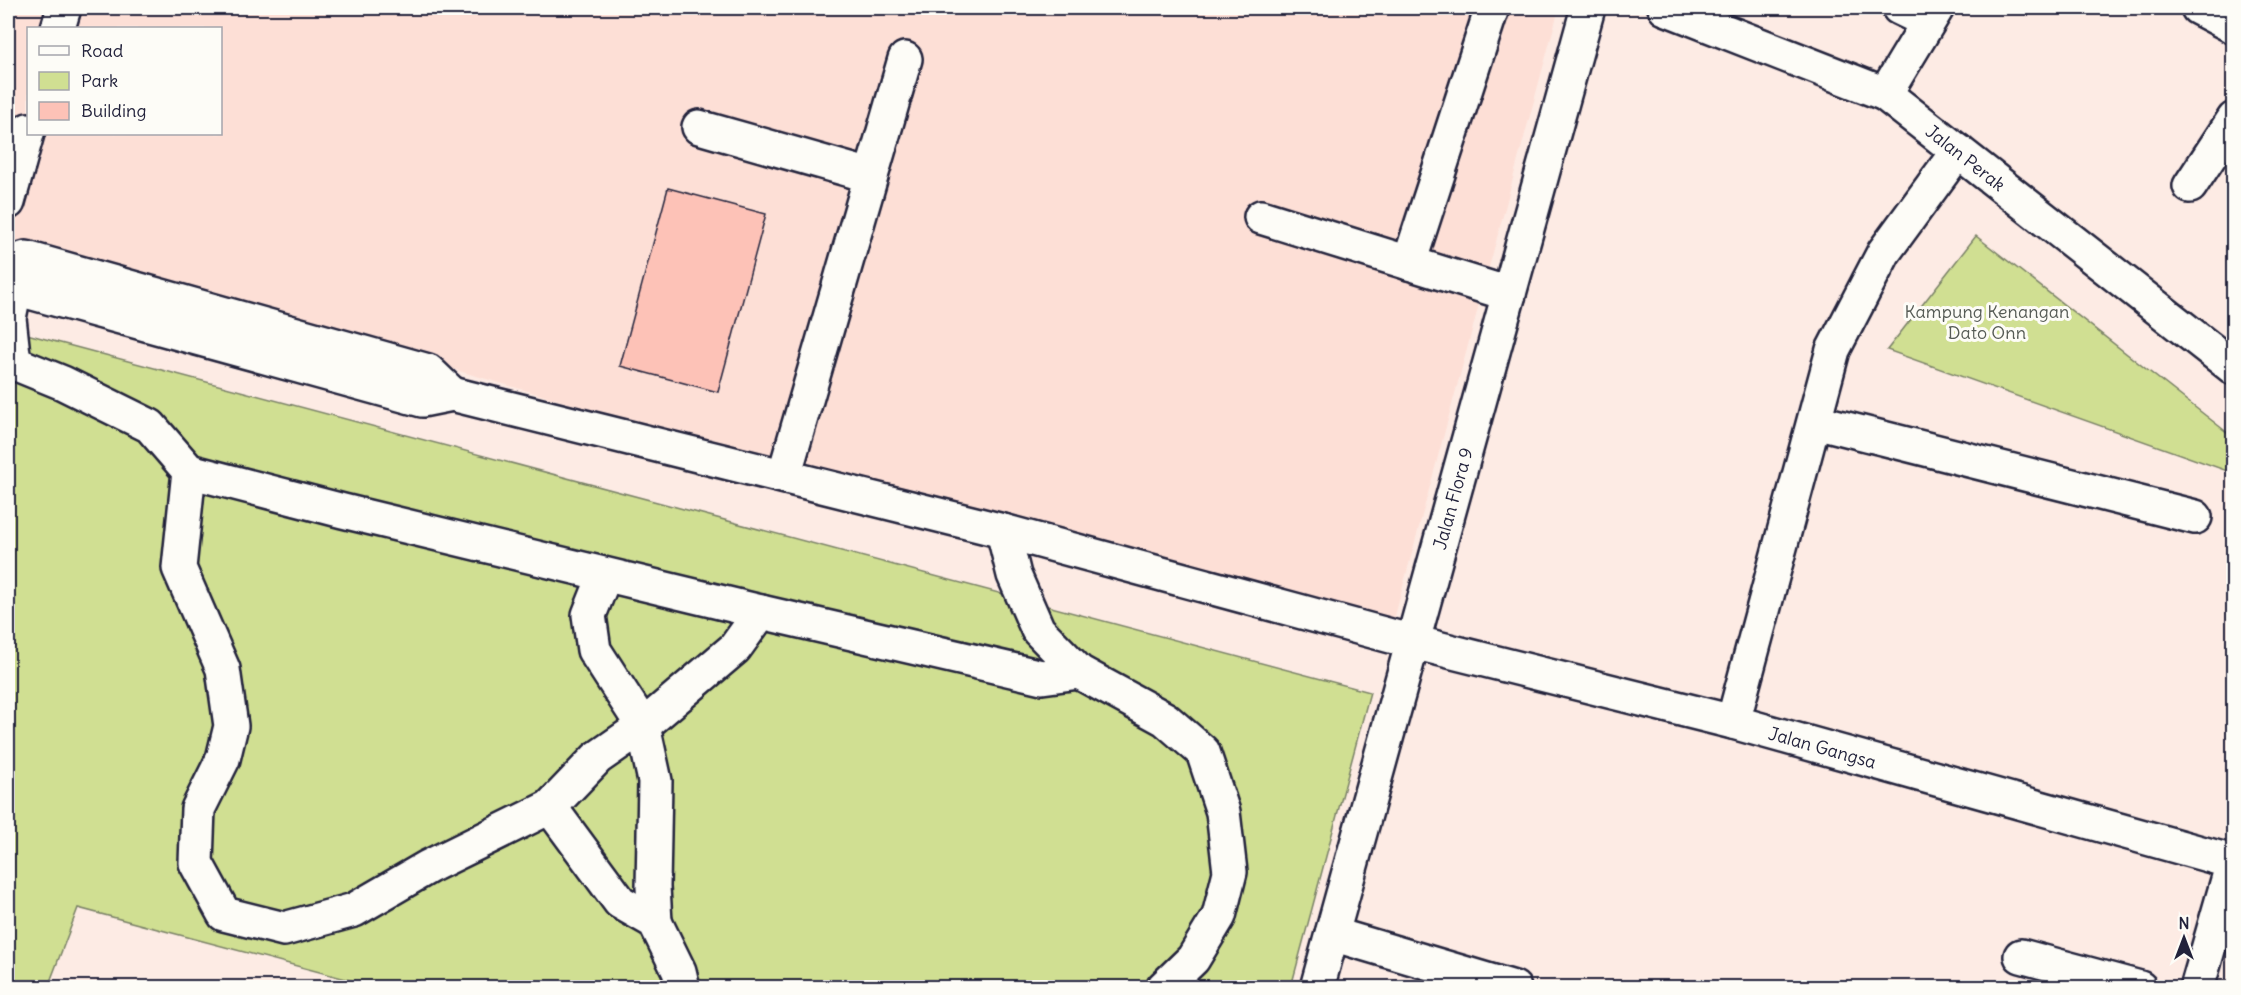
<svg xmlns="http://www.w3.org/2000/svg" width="2241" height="995" font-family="Delius,sans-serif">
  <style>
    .built { fill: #fddfd6; fill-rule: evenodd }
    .green { fill: #d0df92; stroke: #798066; stroke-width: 1.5 }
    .building { fill: #fdc2b7; stroke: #22223b; stroke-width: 1.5 }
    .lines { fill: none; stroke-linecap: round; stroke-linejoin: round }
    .minor-casing { stroke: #22223b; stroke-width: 38 }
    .minor { stroke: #fdfcf7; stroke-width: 33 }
    .labels { text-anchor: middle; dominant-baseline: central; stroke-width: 6; stroke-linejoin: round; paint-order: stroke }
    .street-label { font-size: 18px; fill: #22223b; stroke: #fdfcf7 }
    .park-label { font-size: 18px; fill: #565b55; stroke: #fdfcf7 }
  </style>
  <rect width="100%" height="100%" fill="#fdebe4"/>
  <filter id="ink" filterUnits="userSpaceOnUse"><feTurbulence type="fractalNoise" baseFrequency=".0167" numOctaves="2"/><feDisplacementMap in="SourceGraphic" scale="12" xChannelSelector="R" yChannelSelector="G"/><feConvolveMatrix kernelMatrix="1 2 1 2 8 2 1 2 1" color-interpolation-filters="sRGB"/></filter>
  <g filter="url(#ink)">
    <path class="built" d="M8,8H1559L1392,627L1003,531L8,238ZM28,28H220V134H28Z"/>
    <path class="green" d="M1976,236L2233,437V473L1887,350Z
      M8,329L1370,692L1291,987H376L78,908L48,987H8Z"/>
    <path class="building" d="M668,188L766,214L718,392L620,366Z"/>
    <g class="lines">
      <g class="minor-casing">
        <g id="minor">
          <path id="s1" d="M1665,8L1885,94L2234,368"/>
          <path d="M1899,8L1928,22"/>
          <path d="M2198,8L2234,27"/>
          <path d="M58,28L64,8"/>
          <path d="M1885,94L1937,8"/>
          <path d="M699,127L871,176"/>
          <path d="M2190,186L2234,119"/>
          <path d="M8,202L28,130"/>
          <path d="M1261,217L1509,294"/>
          <path d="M1409,263L1492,8"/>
          <path d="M8,264L26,258L428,371L452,394"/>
          <path id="s2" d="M8,276L15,288L422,400L452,394L1003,531L1413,642L1733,722L2233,862"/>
          <path d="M15,288L9,318L14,363L63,383L150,426L189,471L179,568L223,669L231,726L223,759L198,809L196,863L224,914L284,929L354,910L428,867L550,807L597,758L643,726L735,648L761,612L1042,677L1079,672"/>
          <path d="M1815,421L2195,517"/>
          <path d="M189,471L343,511L761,612"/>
          <path d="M784,476L905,59"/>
          <path d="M1003,531L1014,575L1038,630L1079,672L1165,719L1203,752L1223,812L1230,872L1219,916L1193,959L1163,988"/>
          <path d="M605,575L589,615L594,650L643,726L655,781L653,887L655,922"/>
          <path d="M1733,722L1833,350L1884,252L1958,151"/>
          <path d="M550,807L620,902L655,922L679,971L683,988"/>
          <path d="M1332,934L1514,988"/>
          <path d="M2021,956L2140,988"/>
          <path id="s3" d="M1317,988L1588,8"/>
          <path d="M2197,988L2234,859"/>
        </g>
      </g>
      <use href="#minor" class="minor"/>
    </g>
  </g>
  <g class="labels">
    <g class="street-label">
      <text stroke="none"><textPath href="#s1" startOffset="339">Jalan Perak</textPath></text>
      <text stroke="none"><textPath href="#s3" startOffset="508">Jalan Flora 9</textPath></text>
      <text stroke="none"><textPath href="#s2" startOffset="1882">Jalan Gangsa</textPath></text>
    </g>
    <g class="park-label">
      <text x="1987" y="311">Kampung Kenangan<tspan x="1987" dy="21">Dato Onn</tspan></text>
    </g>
  </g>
  <rect width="2241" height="995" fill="none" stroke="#fdfcf7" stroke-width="30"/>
  <rect x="15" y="15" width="2211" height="965" fill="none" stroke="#22223b" stroke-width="2" filter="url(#ink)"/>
  <rect x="27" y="27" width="195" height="108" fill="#fdfcf7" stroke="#a5a5ac" stroke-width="1.5"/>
  <rect x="39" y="46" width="30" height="9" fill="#fdfcf7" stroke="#a5a5ac" stroke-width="1.5"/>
  <text x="81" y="57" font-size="18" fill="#22223b">Road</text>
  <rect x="39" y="72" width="30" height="18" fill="#d0df92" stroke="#a5a5ac" stroke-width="1.5"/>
  <text x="81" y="87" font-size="18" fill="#22223b">Park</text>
  <rect x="39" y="102" width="30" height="18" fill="#fdc2b7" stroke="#a5a5ac" stroke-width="1.5"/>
  <text x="81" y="117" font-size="18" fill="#22223b">Building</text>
  <g transform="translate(2184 938)" stroke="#fdfcf7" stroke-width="4.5" paint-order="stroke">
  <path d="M0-4.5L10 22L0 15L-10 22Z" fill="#22223b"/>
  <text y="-9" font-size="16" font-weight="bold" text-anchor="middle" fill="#22223b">N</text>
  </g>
</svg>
